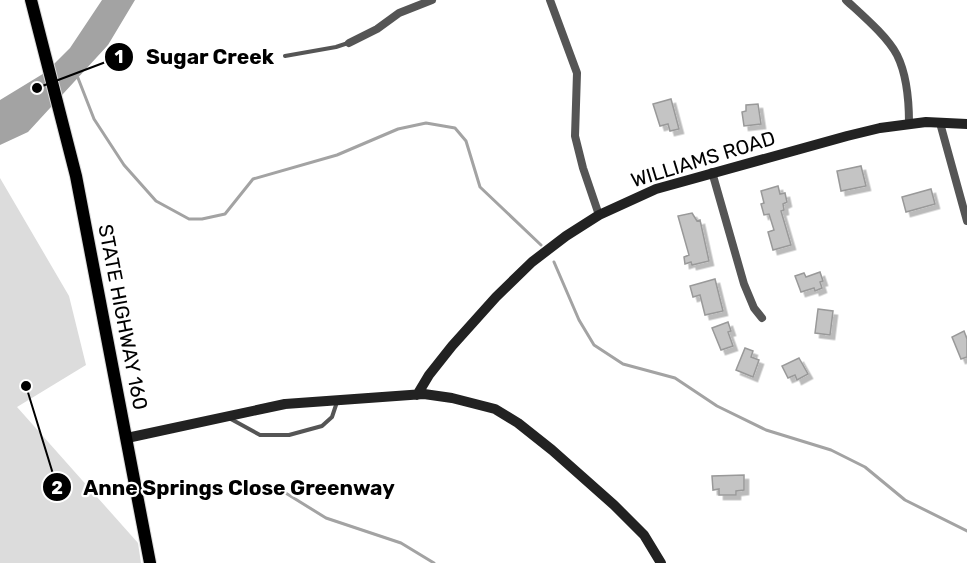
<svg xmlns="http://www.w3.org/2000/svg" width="967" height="563" font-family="Rubik,sans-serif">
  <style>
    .green { fill: #dcdcdc }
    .water { fill: #a3a3a3 }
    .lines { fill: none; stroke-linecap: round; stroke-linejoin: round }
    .stream { stroke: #a3a3a3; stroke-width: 3 }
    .building { fill: #c4c4c4; stroke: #999; stroke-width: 1.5; filter: url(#shadow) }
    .primary-casing { stroke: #dbdbdb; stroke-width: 14 }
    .lane { stroke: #555; stroke-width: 4 }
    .street { stroke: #555; stroke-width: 8 }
    .secondary { stroke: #222; stroke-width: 10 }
    .primary { stroke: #000; stroke-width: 12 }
    .labels { text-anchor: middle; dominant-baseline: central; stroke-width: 4.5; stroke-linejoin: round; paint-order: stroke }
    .street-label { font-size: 20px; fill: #000; stroke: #fff }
    .leader { fill: none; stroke: #000; stroke-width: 2 }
    .callout-dot { fill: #000; stroke: #fff; stroke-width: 2 }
    .mark-label { font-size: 18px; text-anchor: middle; font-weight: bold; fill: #fff }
    .callout-label { font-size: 21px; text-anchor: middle; font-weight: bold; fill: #000; stroke: #fff; stroke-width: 4.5; stroke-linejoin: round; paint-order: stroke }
  </style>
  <defs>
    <filter id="shadow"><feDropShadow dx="4.5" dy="4.5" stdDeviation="0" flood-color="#0004"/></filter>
  </defs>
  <rect width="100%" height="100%" fill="#fff"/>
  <path class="green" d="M0,178L69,296L86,365L17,407L138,543L141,563H0Z"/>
  <path class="water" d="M102,0H135L108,45L28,132L0,145V100L46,72L70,48Z"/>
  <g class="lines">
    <path class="stream" d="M78,78L94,119L124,165L156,201L189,219H202L225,214L253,179L337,155L398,129L426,123L455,128L466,141L480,187L541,245
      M554,262L579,320L594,345L623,364L675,378L717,406L766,430L831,450L865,467L905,500L967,531
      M243,486L284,492L326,518L401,543L434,563"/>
  </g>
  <path class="building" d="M671,99L679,129L670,131L668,124L660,126L653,104Z
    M758,104L761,124L744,126L742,112L746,111V105Z
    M861,166L866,186L841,191L837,171Z
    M778,186L780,194L785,193L787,202L783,204L784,210L781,211L791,245L773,250L768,232L774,230L769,214L764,215L761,204L764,203L761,191Z
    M931,189L935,204L906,212L902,197Z
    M692,213L697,221L700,220L709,261L692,265L691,262L685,264L684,257L689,255L678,216Z
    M820,272L823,281L820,282L822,288L815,291L814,288L801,292L795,276L804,273L806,277Z
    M715,279L723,311L705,315L700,295L693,297L690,286Z
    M818,309L833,311L830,335L815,333Z
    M728,322L731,331L728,332L733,346L721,350L712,328Z
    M964,331L967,339V357L961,359L952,337Z
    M745,348L753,351L751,357L759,360L753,377L736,370Z
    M799,358L808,374L797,380L795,375L788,378L782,366Z
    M744,475V490L736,491V495H719V489L713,490L712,476Z"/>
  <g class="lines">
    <g class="primary-casing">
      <path id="primary" d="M31,0L76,176L150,563"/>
    </g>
    <path class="lane" d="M285,56L336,47L348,43
      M229,418L260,435H289L322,426L332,417L337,402"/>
    <path class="street" d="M550,0L577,73L575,136L583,168L599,215
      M846,0C862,15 887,36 897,55C907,75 909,102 909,123
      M349,43L377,29L399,13L432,0
      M940,123L967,221
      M712,172L744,284L754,308L762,318"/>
    <path class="secondary" d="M417,395L429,375L452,346L496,297L532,262L566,236L599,215L656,189L847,136L880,128L926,122L967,124
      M127,438L285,404L424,394L452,398L495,409L518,423L552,450L614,505L644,535L661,563"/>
    <use href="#primary" class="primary"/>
  </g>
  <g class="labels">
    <g class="street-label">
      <text transform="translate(703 159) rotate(-17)">WILLIAMS ROAD</text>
      <text transform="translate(123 317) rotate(79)">STATE HIGHWAY 160</text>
    </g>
  </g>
  <path class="leader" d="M37 88L119 57M26 386L57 487"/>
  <g class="callout-dot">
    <circle cx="37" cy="88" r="6"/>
    <circle cx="26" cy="386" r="6"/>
    <circle cx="119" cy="57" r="15"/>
    <circle cx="57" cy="487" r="15"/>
  </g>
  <g class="mark-label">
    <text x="119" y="63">1</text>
    <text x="57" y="494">2</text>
  </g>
  <g class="callout-label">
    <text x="210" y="64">Sugar Creek</text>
    <text x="239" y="495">Anne Springs Close Greenway</text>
  </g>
</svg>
